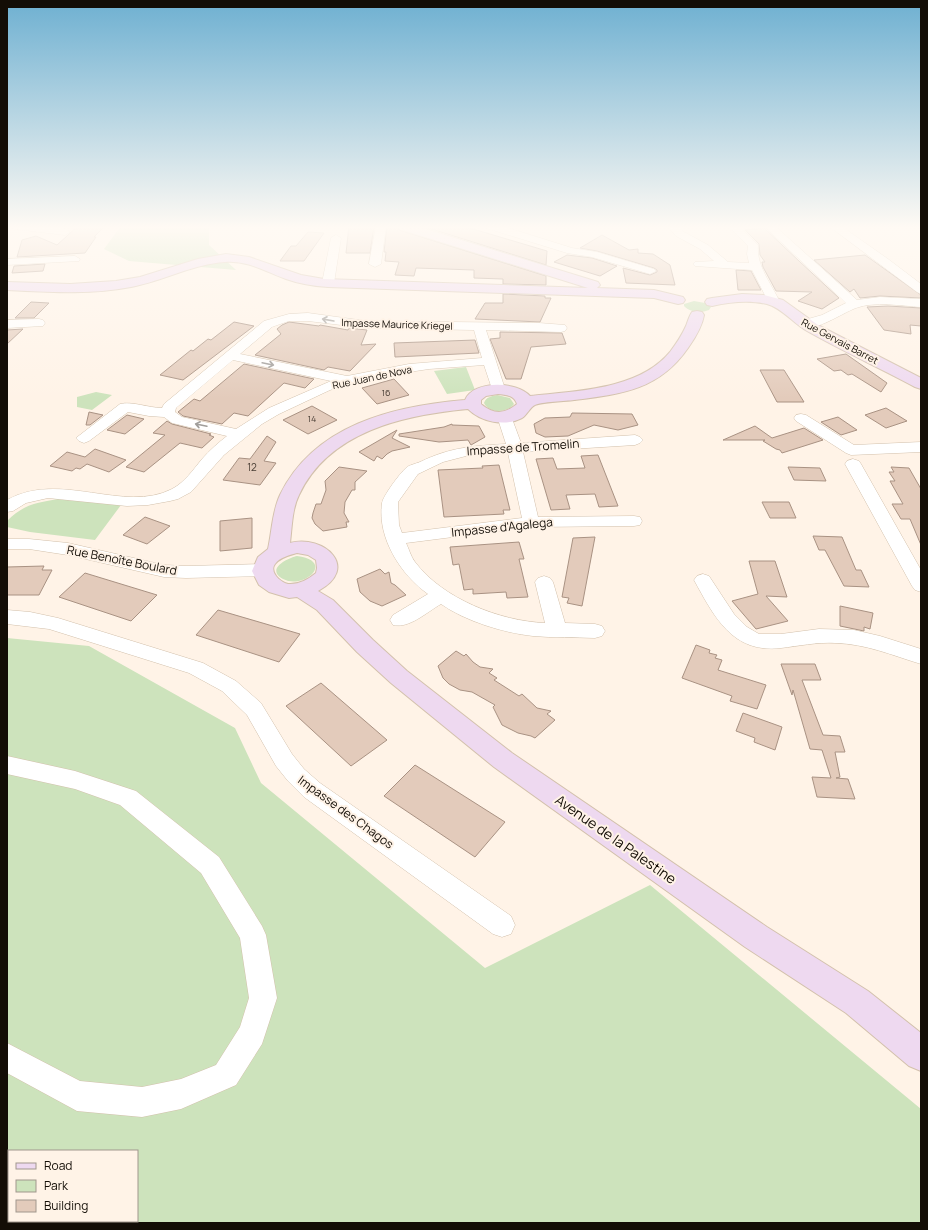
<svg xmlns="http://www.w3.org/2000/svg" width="928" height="1230" font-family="Manrope,sans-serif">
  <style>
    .green { fill: #cde3bc; fill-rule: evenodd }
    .building { fill: #e3cbbb; stroke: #a99283 }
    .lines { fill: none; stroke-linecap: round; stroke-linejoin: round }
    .street-casing { stroke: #d3c1ac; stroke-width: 1 }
    .secondary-casing { stroke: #d3c1ac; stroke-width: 2 }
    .street { fill: #fff; fill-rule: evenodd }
    .secondary { fill: #eed9f0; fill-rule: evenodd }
    .oneway { stroke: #a19e9b }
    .labels { text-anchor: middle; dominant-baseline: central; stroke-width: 4; stroke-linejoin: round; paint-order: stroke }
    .far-number-label { font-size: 9px; fill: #473c33 }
    .far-street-label { font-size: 10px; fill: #130d06; stroke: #fff3e7 }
    .number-label { font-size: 10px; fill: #473c33 }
    .street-label { font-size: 12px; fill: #130d06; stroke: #fff3e7 }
    .near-street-label { font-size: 14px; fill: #130d06; stroke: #fff3e7 }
  </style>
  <rect width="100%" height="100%" fill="#fff3e7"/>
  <path class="green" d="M121,226H209V245L236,270L129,261L104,249Z
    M694,301L705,303L711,307L709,310C701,313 691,313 684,306V304Z
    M466,367L475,390L447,394L434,371Z
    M96,392L112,395L92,410L77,407V397Z
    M497,395L510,398L514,404C508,413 489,414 484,403C486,397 492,396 497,395Z
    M58,499L121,505L95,540L30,532L7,527V521C24,504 36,503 58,499Z
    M297,556C336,561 304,590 283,579C265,569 288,558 297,556Z
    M7,638L89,646L235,728L261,783L485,968L650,885L921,1109V1223H7ZM9,1151H137V1221H9Z"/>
  <path class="building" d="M78,226H105L94,237H96L85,253L17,257L22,240L36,236L57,245Z
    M349,226H374L370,253H346Z
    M387,226H396L399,230L546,276V285L503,284V279L474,278V270L416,268L414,276L395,275L399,262L385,261L386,252H384Z
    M422,226H463L547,251L546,265Z
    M764,228L799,261L839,298L822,309L798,301L812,292L776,291L763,267L762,262H765L760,255L759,244L745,230Z
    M308,232L324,233L304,261H280L291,246H296Z
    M602,235L629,250L638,249V253L653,254L670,265L675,285L626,283L623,268L650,275L657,272V270L654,268L597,251L580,248Z
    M567,255L592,258L617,266L600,276L554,262Z
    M865,255L921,295V298L880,296L860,298L854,289L850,292L814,260Z
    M45,264L43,271L12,273L14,266Z
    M736,270L751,271L761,290H738Z
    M503,294L545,296V298H551L540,322L475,319L485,303H503Z
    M31,302L49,303L34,318H15Z
    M888,306L921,308V326L910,325L911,334L884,330L867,307Z
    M234,322L254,326L183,380L160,375L191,350L193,351L208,339L211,340Z
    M289,322L319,326L320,325L348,330L349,328L367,330L361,345L376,344L350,371L328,367L324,370L255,355L281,334L277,329L282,325Z
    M7,329V330L23,329L7,344Z
    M500,332L562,333L566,344L531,347L521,379H506L490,339L500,338Z
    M475,340L479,353L395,357L394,343Z
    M846,354L887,383L881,392L852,374L848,375L841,370L834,371L817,359Z
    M244,364L314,379L305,388L284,383L248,416L234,413L222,424L183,416L178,412L194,399L200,401Z
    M760,370H784L804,402H777Z
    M394,379L409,395L377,404L362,388Z
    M312,406L337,420L308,434L283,420Z
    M886,408L907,421L886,428L865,415Z
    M89,412L103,415L90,425H86Z
    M572,413L632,414L638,425L618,430L594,425L568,436L545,437L536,433L534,424L545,418L570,417Z
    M127,415L144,419L125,434L107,430Z
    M838,417L857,430L841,435L821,422Z
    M167,421L172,424L211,434L209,435L214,437L202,448L180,443L144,472L126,467L165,435L153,433Z
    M452,424V425L479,426L485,437L471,445L468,440L439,442L399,436V434L444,427Z
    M755,426L772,438L804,428L823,440L782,453L780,450L776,449L763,441L765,440H723Z
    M397,430L392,438L410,447L392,451L387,454L382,459L377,456L374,461L359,452Z
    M267,436L276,442L264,461L276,463L260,485L223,480L239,458L250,459Z
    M95,449L126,460L109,472L87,464L80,469L76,468L72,471L50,466L67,452L85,457Z
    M598,455L618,506L599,507L595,494L566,495L570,509L551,510L536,459L553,458L557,469L585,468L581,456Z
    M499,465L510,510H503L504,514L444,517L438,470L483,468L482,466Z
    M339,467L367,471L355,482V490H352L345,502L344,513L349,522H346L347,527L323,531L315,524L312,518L313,513L316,504H321L326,490L325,481Z
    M788,467L820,468L826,481L794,480Z
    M891,467L909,468L921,489V545L910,519H901L892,504H903L890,481H895L889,472H894Z
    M762,502H789L796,518H770Z
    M145,517L170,526L147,544L123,535Z
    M252,518V548L220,551V521Z
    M813,536L842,537L856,570H861L869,587L844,586L825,550H819Z
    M595,537L582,606L567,603L569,598L562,597L573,538Z
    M519,542L524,559H519L528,597L507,598L506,592L473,594V589L464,590L459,564L453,565L450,547Z
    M749,561H775L787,597L766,596L788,621L756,629L732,601L758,594Z
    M44,566L42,570H52L39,595H7V567Z
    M380,569L385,574L389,572L391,583L395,585L406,595L382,606L370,601L360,592L357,579Z
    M85,573L157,595L131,621L59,597Z
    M840,606L873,613L870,629L864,627V631L840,626Z
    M218,610L300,634L279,662L196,635Z
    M696,645L710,650L709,653L717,655L715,658L722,660L718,670L766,685L757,709L730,701L732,696L682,678Z
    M456,651L464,656L466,654L473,662L480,667L493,669L489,673L497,678L494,680L519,696L522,694L537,708L551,711L547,714L555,720L535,738L531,736L518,733L502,725L493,707L495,705L472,692L460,690L449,684L443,678L438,666Z
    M781,664H815L821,680H802L823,735L840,736L845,752H835L840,777L836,778L848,779L855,799L817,797L812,777L831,778L822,750L810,749L793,690L792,695Z
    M321,683L387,740L351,766L286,706Z
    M743,713L782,727L775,750L754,742L755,738L736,731Z
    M415,765L505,822L475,857L384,796Z"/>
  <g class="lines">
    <g class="street-casing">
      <path id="street" d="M10,226C22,226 63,224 70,232L65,235L15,229Z
        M376,226H386L381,264L375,267L369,264Z
        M485,226H502L572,248L597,252L654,269L656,271L650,274L592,257L567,253L486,228Z
        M668,226H679L684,232L708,245L728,262L749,263L747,254L748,246L728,226H739L758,245C756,265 771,284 780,302L778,305H770L752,270L695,266L693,264L695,262L714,261L700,249L676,236Z
        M764,226H775L857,300L880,297L921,299V307C902,306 874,301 856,308C840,314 818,331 801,327L799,324L801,321L822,315L846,303Z
        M829,226H841L888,259L921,284V294L917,292Z
        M336,235L341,238L334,283L332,285H324L322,283L331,238Z
        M75,256L80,259L79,261L7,265V259Z
        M308,313L366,321L539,323L565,325L567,328L565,331L561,332L486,330L505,389L503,392L498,393L493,392L484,365L429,369L389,375L354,383L330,390L279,414L262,424L224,455L191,492L178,499L170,501L148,505L127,506L48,498L26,503L13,511L7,512V500C60,470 124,514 172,489C185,482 193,470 202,459C210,450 218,443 227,436L172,423L164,417L149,416L128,412L89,441L84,443L79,441L76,438L120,404C132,401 149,408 162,408L164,404L264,321L289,314ZM289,321H308L366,328L474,330L482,358L409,364L347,376L240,354L272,327ZM233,360L331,381L269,408L236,429L182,417L175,412L176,408Z
        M39,319L43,320L45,323L43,326L7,328V320Z
        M504,412L509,413L511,416L521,443L635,435L640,437L643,440L640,443L635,445L523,452L538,517L634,516L640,517L642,521L640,525L634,526L531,527L406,543C409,549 411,557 415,562C443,599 500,621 545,623L535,582L538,578L544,576L550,578L553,582L565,623L595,624L602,626L605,631L602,636L595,638C575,637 554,638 533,636C504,633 465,621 441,604C427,612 409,629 393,625L390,620L393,615L428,594C401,575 377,538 382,503C383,496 400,473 406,468C409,465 415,464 420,462C451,447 473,446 506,444L497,416L499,413ZM508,453L522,518L402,533L399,525L398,502L418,474L443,462L466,456Z
        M801,414L806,415L854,445L921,442V452L851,455L846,453L796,421L794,418L796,415Z
        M853,459L859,461L861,464L921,570V592L915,590L912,586L845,464L847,461Z
        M7,539H29L68,543L164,565L186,566L262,564L268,566L271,570L268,574L262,576L186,578L164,577L68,555L29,549H7Z
        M703,574L709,576L734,614L747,627L759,634H781L819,629L854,630L880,636L921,649V664C891,655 867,644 835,643C816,642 799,646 781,648C732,654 714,616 694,580L697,576Z
        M7,610L30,612L58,618L203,663L236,681L261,703L292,754L304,769L320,783L511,916L515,925L511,934L502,937L493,934L304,797L288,781L276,766L247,715L222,691L189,673L49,629L7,624Z
        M7,756L75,771L136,791L219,857L262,926L266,935L277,998L262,1044L236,1085L181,1109L142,1117L77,1111L7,1073V1043L80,1081L142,1087L181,1079L216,1065L240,1027L249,998L240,938L201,873L120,805L75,789L7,774Z"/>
    </g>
    <g class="secondary-casing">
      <path id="secondary" d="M397,226H416L598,282L600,285L597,288L654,290L683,297L685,300L683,303L678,304L654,298L328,287C314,286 300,284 286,279C266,272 248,260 225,262C193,264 163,281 131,287C90,295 48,292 7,290V282L70,284L116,281L140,277L198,259L226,254L249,257L301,275L324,279L588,288L399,229Z
        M742,294L764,295L783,300L818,325L921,378V389L915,387C880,368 842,351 807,331C793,323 782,308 767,304C749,300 730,302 712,306L707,305L705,302L707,299L712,298Z
        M697,311L702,312L704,315C702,327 695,338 688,348C659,390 622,394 574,400C567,401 540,402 535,405C530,407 527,415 522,418C505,427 481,422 468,409C404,415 329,431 299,495C292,509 292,527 290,543C324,534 361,568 318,591L333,600L373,640L407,671L512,753L767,927L868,991L921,1033V1071L909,1066L846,1013L745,947L494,767L391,683L357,652L317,610L297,597L289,598L269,592L259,585L252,571L258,557L268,549C272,531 272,512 280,495C314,425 393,406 465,400C473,380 517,381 530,396C575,391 639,390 670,352C676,344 682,335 686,326C688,321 689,316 692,312ZM498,394C506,395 514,395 517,404C505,414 494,415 481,404V400L486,396ZM297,553L308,555L316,560L317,568L316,573C309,579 298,585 288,584C280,582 269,572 275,564C280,557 290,555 297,553Z"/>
    </g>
    <use href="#street" class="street"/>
    <use href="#secondary" class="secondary"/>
  </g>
  <defs><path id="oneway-shaft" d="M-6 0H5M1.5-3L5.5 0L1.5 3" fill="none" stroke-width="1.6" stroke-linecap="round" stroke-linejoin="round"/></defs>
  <g class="oneway">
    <use href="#oneway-shaft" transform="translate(328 320) rotate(-170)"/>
    <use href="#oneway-shaft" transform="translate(268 364) rotate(12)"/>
    <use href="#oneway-shaft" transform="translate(201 425) rotate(-168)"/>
  </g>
  <linearGradient id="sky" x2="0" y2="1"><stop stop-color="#6eb0d1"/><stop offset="0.57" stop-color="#fffaf4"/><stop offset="1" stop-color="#fffaf4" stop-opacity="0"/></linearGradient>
  <rect width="928" height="399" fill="url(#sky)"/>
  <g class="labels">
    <g class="far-number-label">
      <text x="386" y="392">16</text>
      <text x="312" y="418">14</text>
    </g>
    <g class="far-street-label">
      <text transform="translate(397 324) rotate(2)">Impasse Maurice Kriegel</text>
      <text transform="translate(840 341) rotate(28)">Rue Gervais Barret</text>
      <text transform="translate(372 377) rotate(-12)">Rue Juan de Nova</text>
    </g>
    <g class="number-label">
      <text x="252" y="467">12</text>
    </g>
    <g class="street-label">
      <text transform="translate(523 447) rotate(-4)">Impasse de Tromelin</text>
      <text transform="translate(502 527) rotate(-6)">Impasse d'Agalega</text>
      <text transform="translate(122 560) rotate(11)">Rue Benoîte Boulard</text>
      <text transform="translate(346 812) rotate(36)">Impasse des Chagos</text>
    </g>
    <g class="near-street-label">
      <text transform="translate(616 839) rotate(35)">Avenue de la Palestine</text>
    </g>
  </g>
  <rect width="928" height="1230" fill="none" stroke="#130d06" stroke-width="16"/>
  <rect x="8" y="1150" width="130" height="72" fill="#fff3e7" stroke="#a1978d"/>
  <rect x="16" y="1163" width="20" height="6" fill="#eed9f0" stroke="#a1978d"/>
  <text x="44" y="1170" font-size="12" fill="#130d06">Road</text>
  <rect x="16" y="1180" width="20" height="12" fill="#cde3bc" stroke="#a1978d"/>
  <text x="44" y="1190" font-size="12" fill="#130d06">Park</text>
  <rect x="16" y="1200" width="20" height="12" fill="#e3cbbb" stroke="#a1978d"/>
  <text x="44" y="1210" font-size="12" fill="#130d06">Building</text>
</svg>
